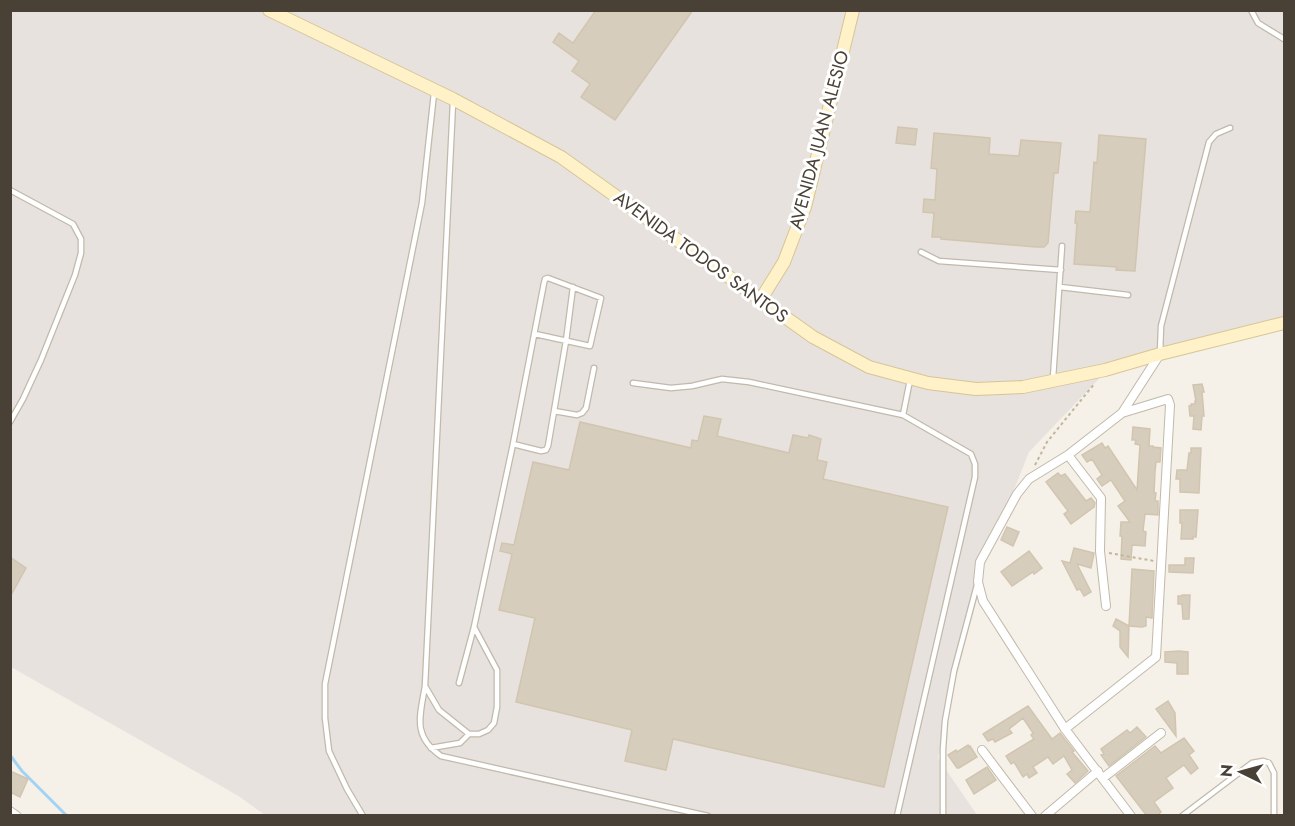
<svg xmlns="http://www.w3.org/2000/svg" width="1295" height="826" font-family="Jost,sans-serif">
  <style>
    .industrial { fill: #e7e2dd }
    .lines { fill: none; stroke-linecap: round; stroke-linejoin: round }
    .stream { stroke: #a2d3f4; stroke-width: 3 }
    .building { fill: #d7cdbd; stroke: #d2c5b0; stroke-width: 1.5 }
    .lane-casing { stroke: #c1b9aa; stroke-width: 7 }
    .street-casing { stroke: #c1b9aa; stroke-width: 10 }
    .secondary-casing { stroke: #d7c596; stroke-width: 14 }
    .path { stroke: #c3b59b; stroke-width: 2; stroke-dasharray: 3 3; stroke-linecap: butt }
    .lane { stroke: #fff; stroke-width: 4.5 }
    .street { stroke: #fff; stroke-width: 8 }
    .secondary { stroke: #fff1c8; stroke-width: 12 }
    .labels { text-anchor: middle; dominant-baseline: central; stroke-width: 6; stroke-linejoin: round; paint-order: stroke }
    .street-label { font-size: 18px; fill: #494136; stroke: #fff }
  </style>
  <rect width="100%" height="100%" fill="#f5f1e8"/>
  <path class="industrial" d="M11,11H1284V322L1115,362L1029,452L980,575L938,758L977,815H265L237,795L11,667Z"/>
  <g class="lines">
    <path class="stream" d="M10,755L22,771L67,816"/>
  </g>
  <path class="building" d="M596,10H693L615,120L581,97L590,84L572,71L579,61L553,42L559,33L573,43Z
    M898,127L917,129L915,145L896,143Z
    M934,133L990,138L989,154L1019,156L1021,140L1061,143L1058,173H1054L1048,243L1044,247H1036L941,239V237H932L934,213L923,212L924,199L935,200L937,169L931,168Z
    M1099,135L1146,139L1135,271L1116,270L1117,267L1074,264L1077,223H1075L1076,211L1090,212L1094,162L1097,163Z
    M1202,384L1204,392H1202L1204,416H1202L1201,430L1193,429L1194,416H1190L1189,406H1191V404H1195V401H1196L1193,385Z
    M704,416L721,419L717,436L789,453L793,435L808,438L809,435L821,439L817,460L827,462L823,479L948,507L884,787L673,739L666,770L625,761L632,730L516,702L535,618L499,610L512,554L500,551L502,543L514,545L533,462L569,470L580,422L691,448L692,440L698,441Z
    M1133,427L1150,429L1149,446H1153V447L1161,448L1160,462H1156L1155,472L1154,493H1156L1155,501H1158V515L1145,514L1143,531L1146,532L1145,546L1132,545L1131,560L1121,559L1122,536H1120L1121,522H1130L1118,506L1125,501L1111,480L1102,486L1097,479L1102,475L1092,459L1087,462L1082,455L1102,443L1105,448L1108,446L1137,490L1140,445L1135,444L1136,440H1132Z
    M1191,448H1201L1199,493L1180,492V479H1176L1177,470H1187L1189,453H1191Z
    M1058,473L1061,476L1065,474L1086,501L1091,498L1095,503L1094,507L1071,524L1064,514L1068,511L1046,482Z
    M1180,510H1198L1196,537H1193V539H1181L1182,523H1180Z
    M1007,527L1019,532L1013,546L1001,540Z
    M1074,548L1094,553L1091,568L1077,564L1091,592L1084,596L1080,589L1077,590L1062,561L1070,563Z
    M1029,551L1042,568L1034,574L1033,572L1012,586L1001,572Z
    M10,557L26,568L10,597Z
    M1185,558H1194L1193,573L1169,572V565H1185Z
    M1132,569L1154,571L1152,618L1146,617V626L1142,627L1129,626Z
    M1182,595H1190L1189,619H1183L1182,604H1178V596H1182Z
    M1116,619L1129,626L1128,657L1120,647V631L1113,626Z
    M1179,651L1188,652V674H1177V663L1165,662V652Z
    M1168,701L1175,713L1176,736L1156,709Z
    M1028,706L1052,739L1060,733L1074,751L1072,752L1088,771L1075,783L1067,774L1072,770L1064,756L1053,764L1048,757L1033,767L1037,773L1029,778L1027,774L1023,777L1014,762L1011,764L1006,756L1034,739L1031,735L1033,733L1023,718L1009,729L1012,733L995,742L993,739L988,741L983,734Z
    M1137,727L1146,737L1109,766L1101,755L1104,754L1101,749L1127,730L1130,733Z
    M1184,738L1194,751L1189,755L1198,768L1191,774L1184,765L1166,778L1173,788L1154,802L1161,812L1157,816H1147L1116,776L1155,746L1161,753Z
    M968,745L969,747L970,746L977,757L959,768H957L948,755L956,750L957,752Z
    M987,767L996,780L974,794L966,780Z
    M10,771L28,779L20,797L10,792Z"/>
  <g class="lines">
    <g class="lane-casing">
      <path id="lane" d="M1251,10L1258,23L1284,39
        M453,102L425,686C420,716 412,736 441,756L708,816
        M10,190L73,224L81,239V253L75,275L41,360L23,399L10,422
        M921,252L939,261L1061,270
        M1060,287L1128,295
        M1160,353L1161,326L1209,142L1216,134L1230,128
        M1053,378L1062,246
        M633,383L671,388L692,386L722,379L749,382L903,415L971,454L975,464V477L897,816
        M554,411L577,415L582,413L586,408L594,368
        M903,415L910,380
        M513,444L541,451L546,450L548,446L566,341L573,287
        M459,683L474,627
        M425,686L439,710L469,734H479L488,730L494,723L497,707V670L474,627L513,444L544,283L545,279L548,278L601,298L590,346L535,334
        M431,748L460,743L469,734
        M363,816L347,789L329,751L325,718V684L422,203L434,93
        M943,816V749L945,721L954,671L977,585
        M1182,816L1252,763L1263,761L1269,763L1274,773V816"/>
    </g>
    <g class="street-casing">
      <path id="street" d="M1122,413L1160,354
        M1068,455L1101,498L1100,551L1106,606
        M1065,729L1156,657L1170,405L1168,399L1122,413L1068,455L1029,479L1017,494L980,562L978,582L983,601L1065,729L1131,816
        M982,750L1032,816
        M1103,778L1161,733
        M10,811L17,816
        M1045,816L1098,771"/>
    </g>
    <g class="secondary-casing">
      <path id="secondary" d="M269,10L453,99L561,157L813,337L869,367L928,383L976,389L1023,387L1105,370L1160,354L1284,323
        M761,299L784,262L805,207L853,10"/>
    </g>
    <path class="path" d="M1035,465L1047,442L1095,383
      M1109,553L1154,561"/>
    <use href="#lane" class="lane"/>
    <use href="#street" class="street"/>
    <use href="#secondary" class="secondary"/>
  </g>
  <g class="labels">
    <g class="street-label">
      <text transform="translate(819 140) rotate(-75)">AVENIDA JUAN ALESIO</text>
      <text transform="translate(701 257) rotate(36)">AVENIDA TODOS SANTOS</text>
    </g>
  </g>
  <rect width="1295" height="826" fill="none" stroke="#494136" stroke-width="24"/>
  <g transform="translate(1241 772) rotate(275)" stroke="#ffffff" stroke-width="4.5" paint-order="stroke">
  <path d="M0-4.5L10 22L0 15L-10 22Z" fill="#494136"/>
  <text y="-9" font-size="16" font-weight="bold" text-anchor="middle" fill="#494136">N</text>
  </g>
</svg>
